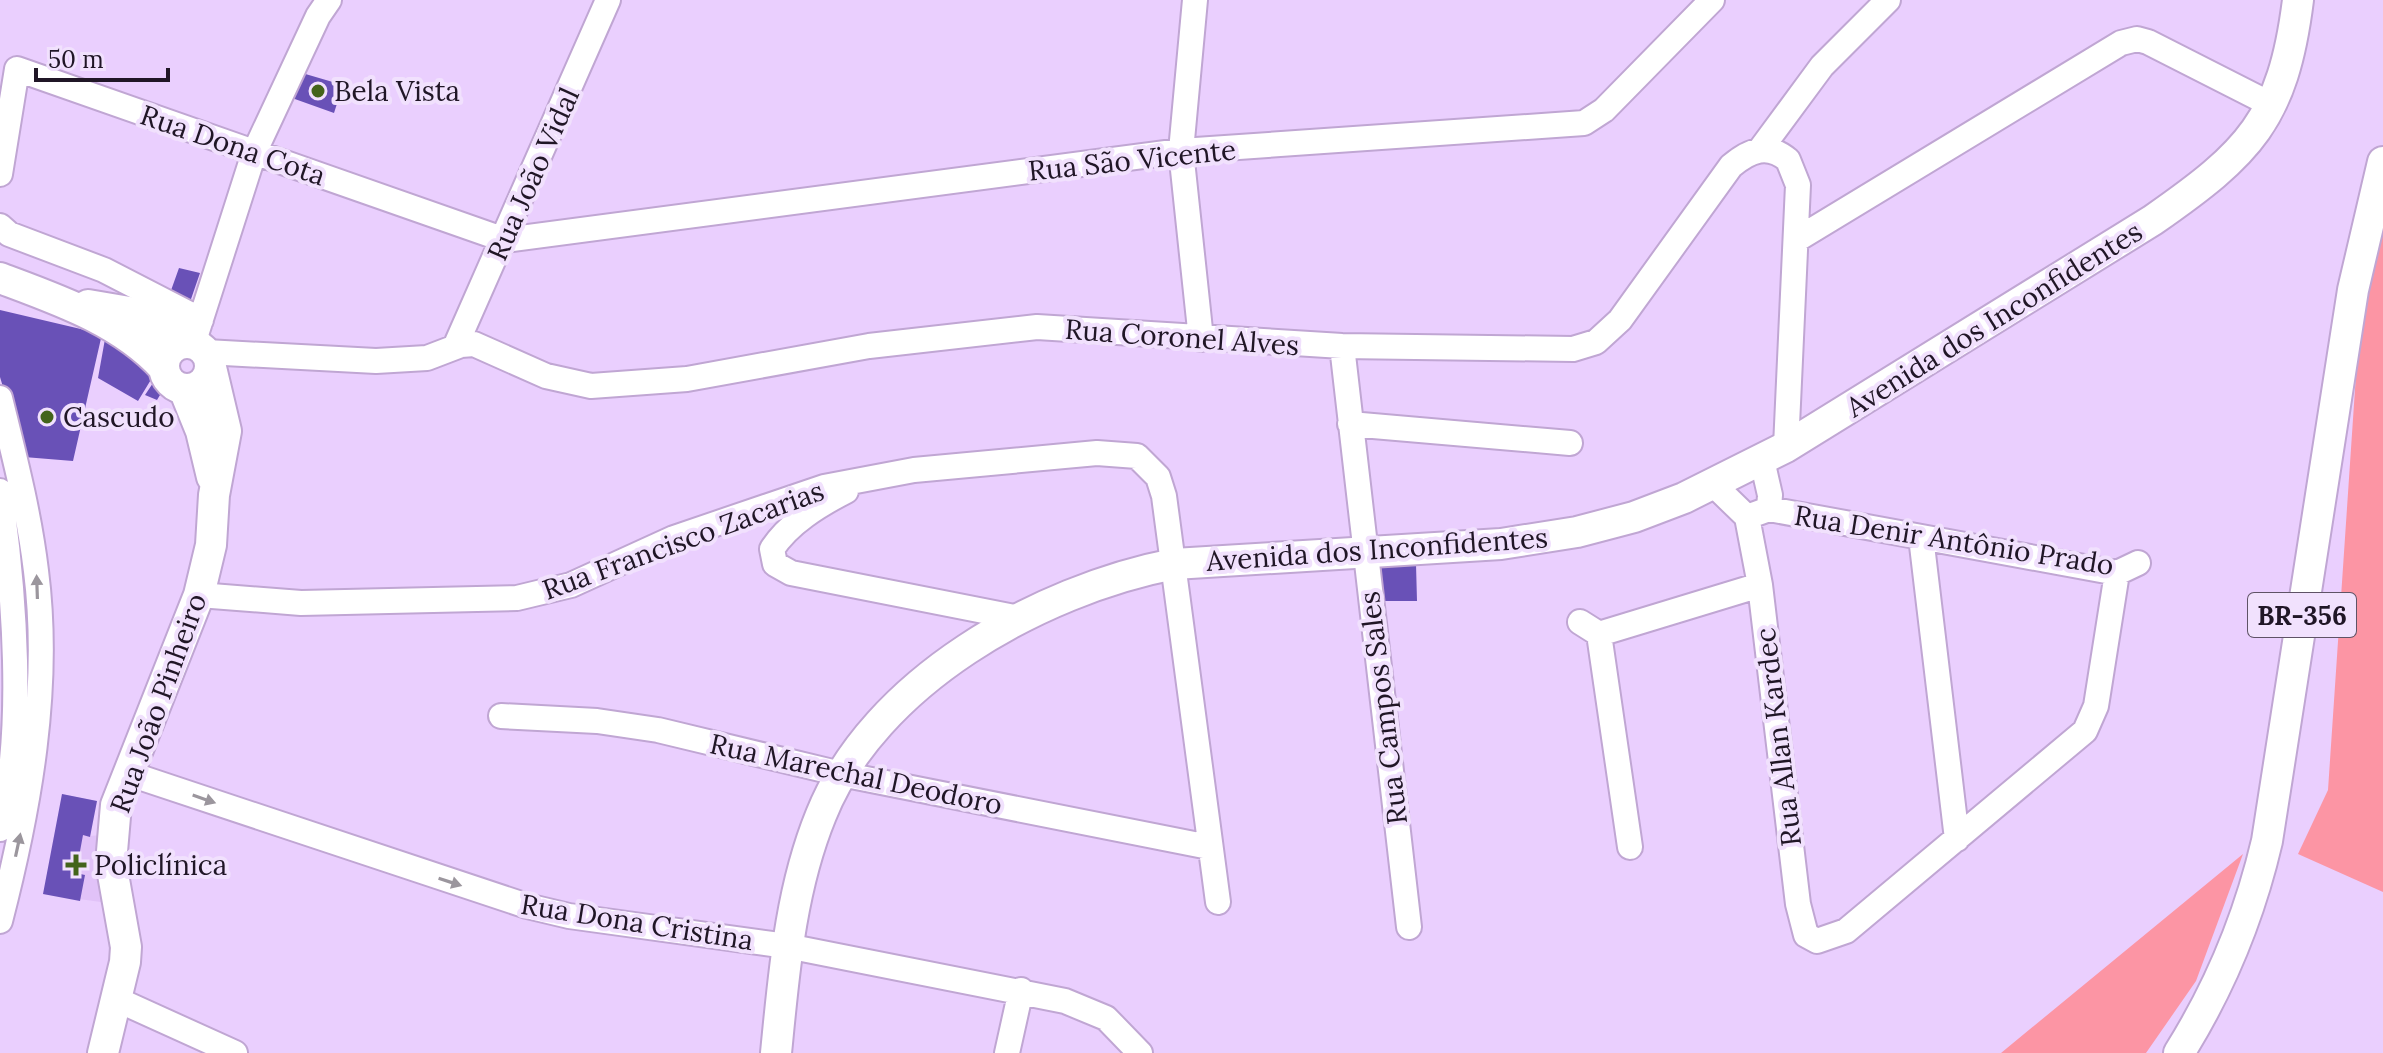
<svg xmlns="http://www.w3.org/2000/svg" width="2383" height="1053" font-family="Lora,serif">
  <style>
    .built { fill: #e1c2f8 }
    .green { fill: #fc95a4 }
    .building { fill: #6951b7 }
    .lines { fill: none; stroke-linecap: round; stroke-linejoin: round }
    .minor-casing { stroke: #c0a6d3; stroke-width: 28 }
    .major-casing { stroke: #c0a6d3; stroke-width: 34 }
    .minor { stroke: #fff; stroke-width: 24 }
    .major { stroke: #fff; stroke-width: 30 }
    .oneway { fill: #9b969d }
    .poi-dot { fill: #43641b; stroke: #f1e1fd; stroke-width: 3 }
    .labels { text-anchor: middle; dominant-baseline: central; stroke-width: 8; stroke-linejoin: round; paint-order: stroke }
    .shield { fill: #f1e1fd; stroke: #5f5366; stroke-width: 2 }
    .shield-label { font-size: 26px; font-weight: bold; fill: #201626 }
    .poi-label { font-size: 28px; fill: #201626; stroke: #f1e1fd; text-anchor: start }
    .street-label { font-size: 28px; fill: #201626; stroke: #f1e1fd }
  </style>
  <rect width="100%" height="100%" fill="#eacffe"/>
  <path class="built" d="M62,794L97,801L90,836L101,835L108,903L43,894Z"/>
  <path class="green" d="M2383,219V892L2298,854L2328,790L2359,330Z
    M2243,854L2196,981L2146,1053H2001Z"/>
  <path class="building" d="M302,73L343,85L334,113L292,98Z
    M179,268L200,273L190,302L169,296Z
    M0,310L102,334L73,461L24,457L0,377Z
    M105,339L155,373L138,401L98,378Z
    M157,377L166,385L157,400L145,395Z
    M1416,564L1417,601H1375L1373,566Z
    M62,794L97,801L90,837L83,835L76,873L85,875L80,901L43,894Z"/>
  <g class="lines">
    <g class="minor-casing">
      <path id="minor" d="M1195,0L1181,151L1201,339
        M1760,150L1822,66L1888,0
        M0,174L17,69L505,240L1181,151L1584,123L1604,110L1712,0
        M0,226L9,234L104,270L201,320
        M1796,240L2121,43L2137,39L2148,42L2272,105
        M193,344L254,153L318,16L329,0
        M1342,346L1409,927
        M455,347L608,0
        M206,352L376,361L427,358L461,345L474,344L546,376L591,386L687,379L869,346L1037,327L1342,346L1573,349L1596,342L1620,320L1731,166C1750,150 1768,143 1788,160L1798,185L1786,447
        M0,398C14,455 29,512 36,571C51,688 29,809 0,921
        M1350,424L1570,443
        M1713,484L1747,517L1769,509L1770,495L1762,460
        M0,491C14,589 26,733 0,829
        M846,491C819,505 789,523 772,549L775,564L791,573L1024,619
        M1769,509L2117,573L2138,563
        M1747,517L1760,585L1798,904L1806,935L1817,941L1846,931L2085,731L2096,706L2117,573
        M1921,537L1957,839
        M199,595L301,603L517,598L571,585L674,538L824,487L914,470L1097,453L1137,456L1158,477L1164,496L1218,902
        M1580,622L1599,634L1630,847
        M1599,634L1760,585
        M501,716L597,721L658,730L841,774L1209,847
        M130,774L527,906L569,916L787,946L1065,1001L1106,1018L1140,1053
        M118,1000L235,1053
        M1007,1053L1021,990"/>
    </g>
    <g class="major-casing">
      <path id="major" d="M0,278C59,300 121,321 164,368
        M88,305L135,313L193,344
        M164 366a23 23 0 1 1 46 0a23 23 0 1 1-46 0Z
        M184,389L201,431L212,477
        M103,1053L125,962L126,947L111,863L116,805L199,595L211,545L214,495L226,431L209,359
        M776,1053C784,973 790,891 821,815C874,682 1039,590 1174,564L1501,544L1577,532L1634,517L1684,498L1786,447L2153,220C2249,153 2283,120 2298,0
        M2179,1053C2221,986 2249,918 2267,841L2353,290L2383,162"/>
    </g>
    <use href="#minor" class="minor"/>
    <use href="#major" class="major"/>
  </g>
  <defs><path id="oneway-solid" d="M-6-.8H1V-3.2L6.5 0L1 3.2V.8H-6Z" transform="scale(2)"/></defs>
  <g class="oneway">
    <use href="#oneway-solid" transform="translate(37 587) rotate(-92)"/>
    <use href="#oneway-solid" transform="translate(204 799) rotate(19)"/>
    <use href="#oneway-solid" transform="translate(18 845) rotate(-78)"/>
    <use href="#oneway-solid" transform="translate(450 882) rotate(18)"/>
  </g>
  <g class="poi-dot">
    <circle cx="318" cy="91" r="8"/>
    <circle cx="47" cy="417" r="8"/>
    <path d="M72 853h8v8h8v8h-8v8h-8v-8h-8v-8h8z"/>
  </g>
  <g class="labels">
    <rect class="shield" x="2248" y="593" width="108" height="44" rx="6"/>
    <g class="shield-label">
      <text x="2302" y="615">BR-356</text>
    </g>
    <g class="poi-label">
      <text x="334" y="91">Bela Vista</text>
      <text x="63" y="417">Cascudo</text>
      <text x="94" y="865">Policlínica</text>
    </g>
    <g class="street-label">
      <text transform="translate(233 145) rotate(19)">Rua Dona Cota</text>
      <text transform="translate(1132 160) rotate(-6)">Rua São Vicente</text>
      <text transform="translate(533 174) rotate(-66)">Rua João Vidal</text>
      <text transform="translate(1994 319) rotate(-32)">Avenida dos Inconfidentes</text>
      <text transform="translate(1182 337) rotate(4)">Rua Coronel Alves</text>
      <text transform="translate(683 540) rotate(-20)">Rua Francisco Zacarias</text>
      <text transform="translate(1954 540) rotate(9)">Rua Denir Antônio Prado</text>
      <text transform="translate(1377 549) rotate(-4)">Avenida dos Inconfidentes</text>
      <text transform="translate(158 703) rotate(-70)">Rua João Pinheiro</text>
      <text transform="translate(1383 708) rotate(-97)">Rua Campos Sales</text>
      <text transform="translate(1778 737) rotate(-97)">Rua Allan Kardec</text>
      <text transform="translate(856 774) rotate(12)">Rua Marechal Deodoro</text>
      <text transform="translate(637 922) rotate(9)">Rua Dona Cristina</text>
    </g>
  </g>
  <path d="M36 68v12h132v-12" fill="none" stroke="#201626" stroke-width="4"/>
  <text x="48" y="68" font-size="24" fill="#201626" stroke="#f1e1fd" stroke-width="6" paint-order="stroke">50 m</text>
</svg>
